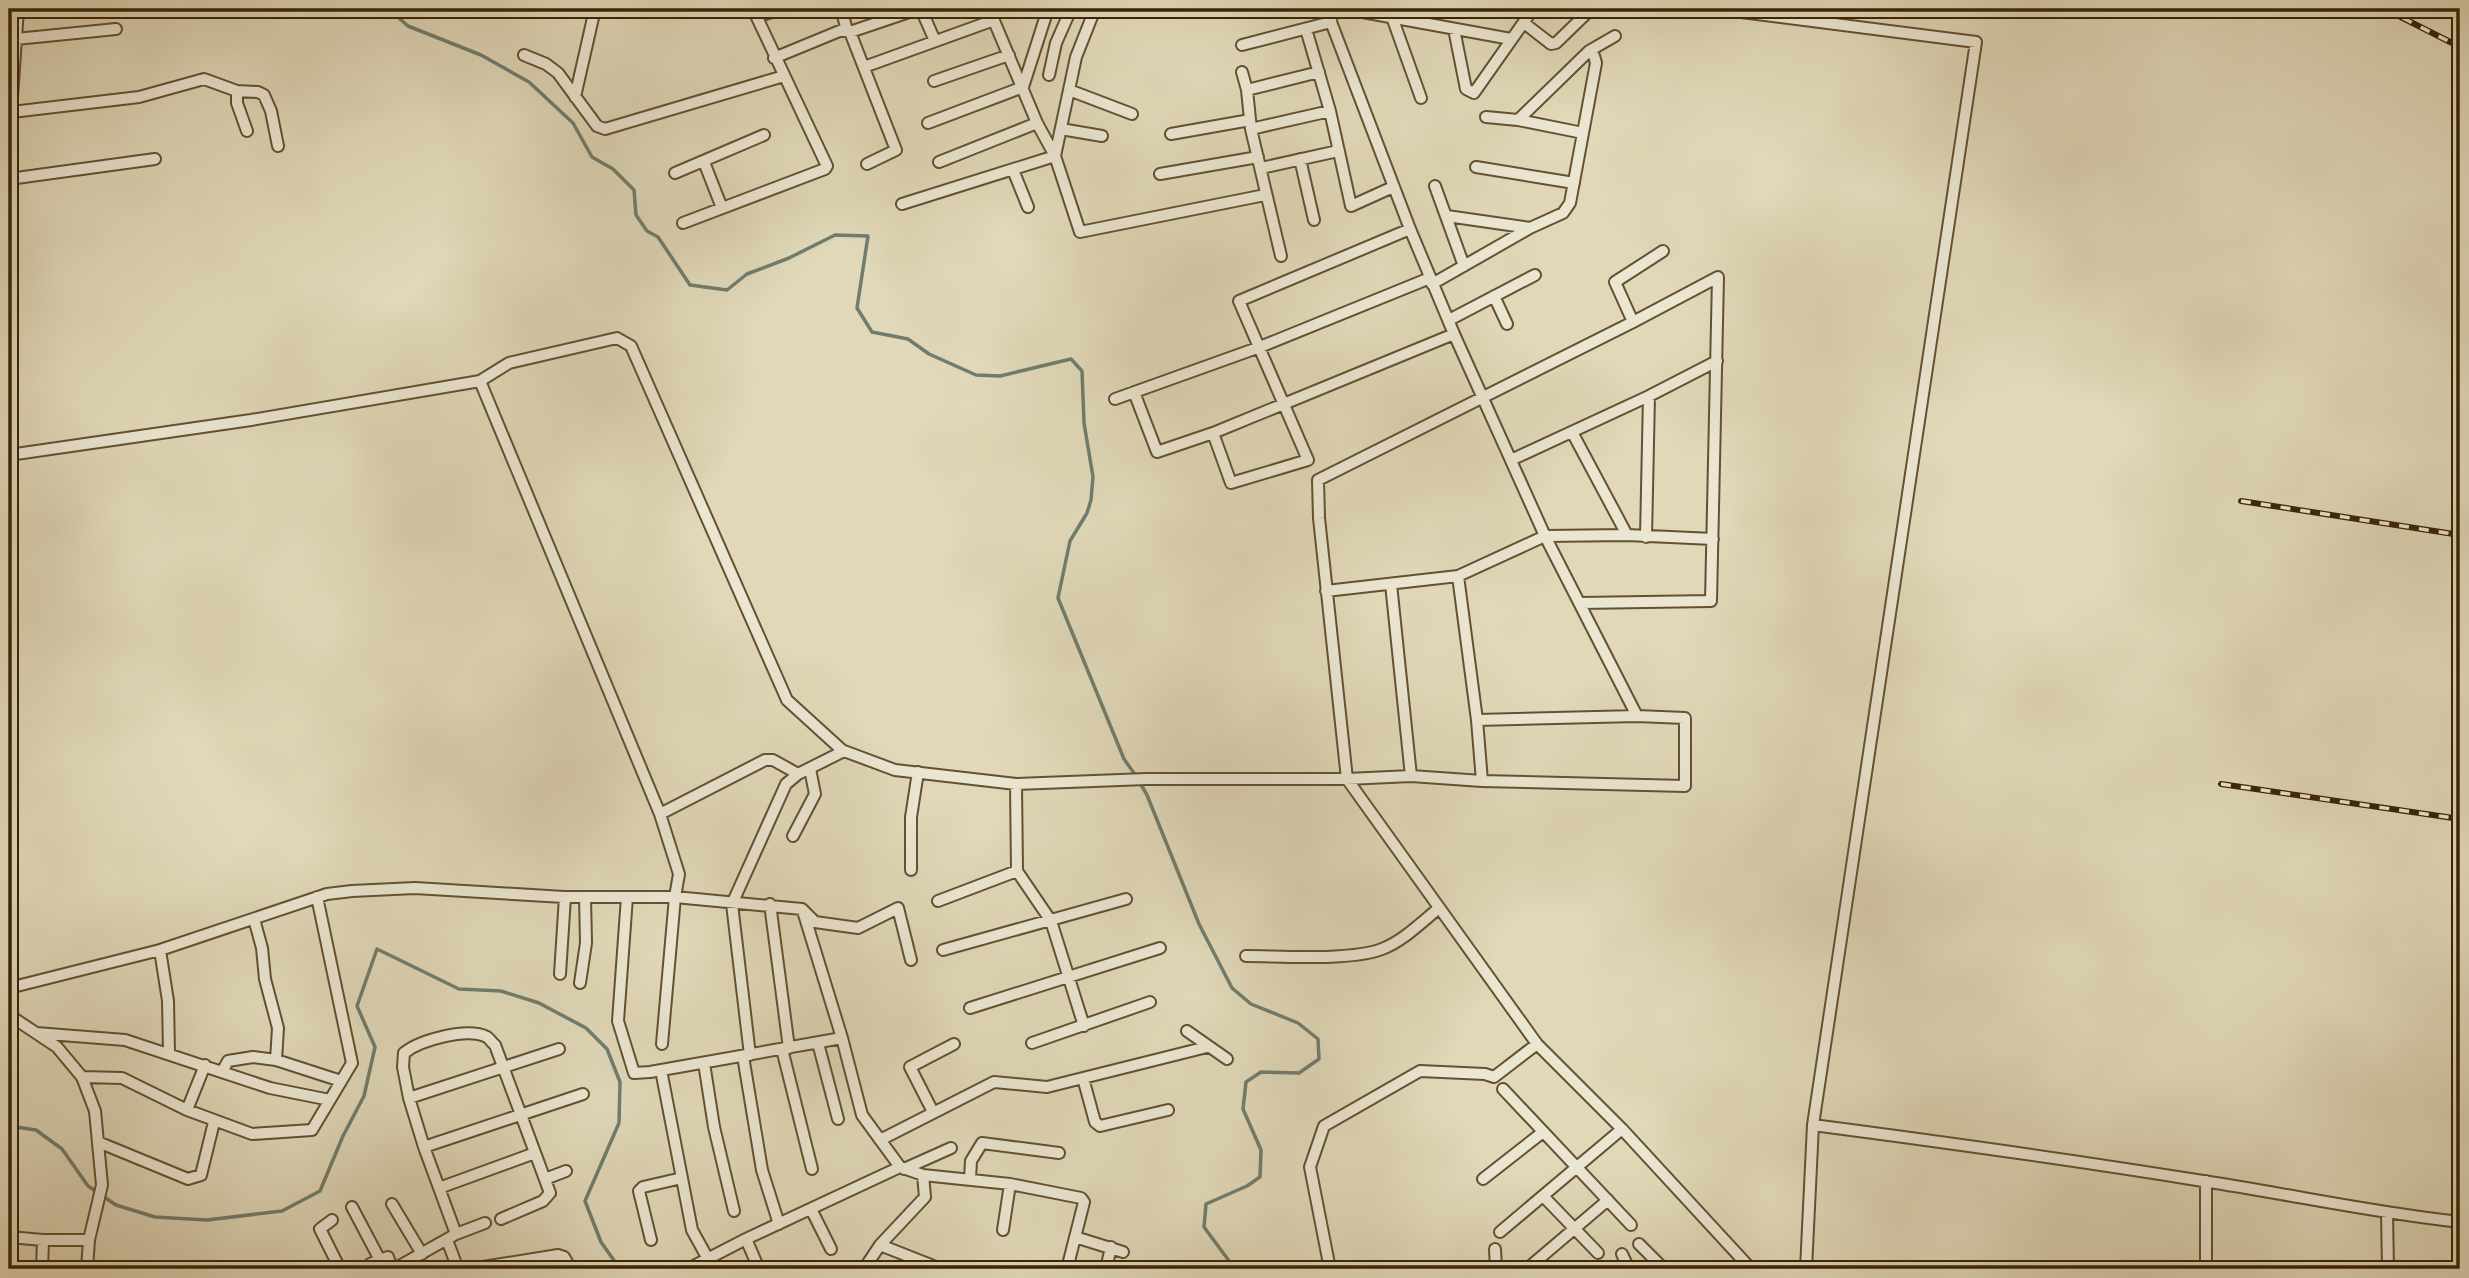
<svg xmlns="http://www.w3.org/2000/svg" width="2469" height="1278" font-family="'EB Garamond',serif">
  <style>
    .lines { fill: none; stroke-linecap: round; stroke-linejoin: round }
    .stream { stroke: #707d6e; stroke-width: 3.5 }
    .minor-casing { stroke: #635131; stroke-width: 14 }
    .minor { stroke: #ebe6d2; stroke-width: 10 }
    .rail-casing { stroke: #392404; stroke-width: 6 }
    .rail { stroke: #ebe6d2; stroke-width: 3.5; stroke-dasharray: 10; stroke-linecap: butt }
  </style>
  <rect width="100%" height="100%" fill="#e0d8b9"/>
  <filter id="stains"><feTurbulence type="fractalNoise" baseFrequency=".00286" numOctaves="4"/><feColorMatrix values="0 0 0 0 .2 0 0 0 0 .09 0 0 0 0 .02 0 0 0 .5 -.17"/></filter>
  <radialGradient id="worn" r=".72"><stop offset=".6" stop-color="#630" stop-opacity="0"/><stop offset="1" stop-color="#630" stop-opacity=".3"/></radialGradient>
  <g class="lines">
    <path class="stream" d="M389,9L408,26L481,55L529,82L573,123L592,157L613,169L634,190L636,215L647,231L658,237L690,285L727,290L747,274L789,258L835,235L868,236L857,308L872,332L908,339L929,354L976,375L1000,376L1071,359L1082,371L1084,423L1093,477L1091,500L1087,513L1070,541L1058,598L1124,759L1136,776
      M1140,783L1147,795L1199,924L1232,988L1251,1004L1298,1023L1318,1039L1319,1059L1299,1073L1261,1072L1246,1082L1243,1109L1261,1150L1260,1177L1247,1186L1206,1204L1204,1227L1235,1269
      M9,1126L36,1130L62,1149L88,1186L116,1205L155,1217L207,1220L282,1211L320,1191L343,1136L364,1096L375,1047L357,1006L377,949L459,989L501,991L539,1003L586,1028L607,1049L620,1082L619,1123L585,1201L601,1242L620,1269"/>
    <g class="minor-casing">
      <path id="minor" d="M841,9L847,30
        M921,9L935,41
        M989,9L1037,123L1055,156L1080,232L1265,195
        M1332,9L1331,22L1410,229L1454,334L1545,536L1637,716
        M1346,9L1511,39
        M1717,9L1976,42L1813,1125L1806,1269
        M758,16L782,9
        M1392,17L1421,98
        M1524,23L1551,44L1556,43L1588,12
        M1306,29L1330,111L1351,206L1393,187
        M1454,29L1466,89L1474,93L1533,9
        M850,32L896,150L867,164
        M16,39L116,29
        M1242,45L1331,22
        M524,55L546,64L558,73L597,126L605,129L784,76
        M774,58L842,30L850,32L918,9
        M864,67L994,20
        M1242,72L1247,90L1251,129L1281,256
        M1049,75L1056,43L1071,9
        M934,81L1009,55
        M1069,90L1132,114
        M1247,90L1319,72
        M237,91V103L247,131
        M575,97L595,9
        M12,112L139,97L204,79L237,91L258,92L264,95L271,111L278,146
        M1486,117L1518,120L1583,133
        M1518,120L1589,51L1615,36
        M928,123L1023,87L1048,9
        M1061,129L1102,136
        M1251,129L1330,111
        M1171,134L1250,120
        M9,140L18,9
        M1300,159L1314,220
        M704,162L722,208
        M939,162L1037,123
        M1476,167L1574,183
        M1261,168L1338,151
        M1013,170L1028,207
        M675,173L764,135
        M1160,174L1258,157
        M9,179L155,159
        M1435,186L1464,266
        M902,204L1055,156L1076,57L1095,9
        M1447,216L1530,228
        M683,223L825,169L827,166L753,9
        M1432,284L1530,228L1563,213L1570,203L1596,63L1594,56L1589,51
        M1494,296L1507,324
        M1449,320L1535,275
        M1633,322L1615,282L1663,251
        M480,381L509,363L617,338L631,346L787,700L843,751
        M1134,392L1157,452L1213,433L1454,334
        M1115,399L1260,347L1430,278
        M1572,432L1627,535
        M1213,433L1231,483L1308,460L1239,301L1410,229
        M9,455L251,420L480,381L660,814L679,874L675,897L662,1044
        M1511,460L1649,396L1717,361
        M1646,537L1649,396
        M1458,576L1477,720L1482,781
        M1391,584L1411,776
        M1326,591L1458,576L1545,536L1627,535L1713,539
        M1580,603L1711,601L1718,277L1633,322L1318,480L1319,518L1347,779L1537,1044L1622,1129L1751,1269
        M1016,784L1017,871L1051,921L1084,1026
        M660,814L765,760H773L798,774
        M793,836L815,794L810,769
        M911,870V817L918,772
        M627,897L618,1021L634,1073L650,1072L842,1038
        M938,901L1017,871
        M770,904L789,1048
        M803,911L842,1038L862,1115L900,1167L923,1175L1010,1184L1081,1198L1084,1202L1067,1269
        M254,919L262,948L265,979L278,1028L276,1060
        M160,950L168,1001L169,1053
        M943,950L1126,899
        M1246,956C1281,956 1351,961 1382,949C1403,941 1422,922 1439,908
        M560,974L565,897
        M580,983L586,943L585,897
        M9,988L160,950L327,894L352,891L415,888L564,897H675L802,909L815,922L858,928L898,908L911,960
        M970,1008L1160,948
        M9,1015L57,1047L82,1077L95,1111L102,1185L89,1240L87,1269
        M1187,1031L1227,1059
        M36,1033L125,1040L270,1088L330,1100
        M818,1043L838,1119
        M1032,1043L1150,1002
        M782,1049L812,1169
        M750,1055L732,904L786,784L798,774L844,751L895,770L1016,784L1146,779H1347L1411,776L1482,781L1685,786V718L1637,716L1477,720
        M743,1056L762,1170L779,1224
        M704,1063L714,1127L734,1211
        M661,1070L692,1230L708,1259
        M222,1072L228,1061L253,1057L276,1060L341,1081
        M82,1077L122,1078L187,1110L252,1134L312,1130L352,1063L317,897
        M1083,1078L1095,1122L1100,1126L1168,1110
        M1503,1089L1631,1225
        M409,1098L403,1067L404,1053C420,1040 467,1027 487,1037C490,1039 492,1043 495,1045L550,1193L543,1201L501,1219
        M187,1110L205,1065
        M933,1112L910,1067L954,1044
        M1813,1125C1943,1142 2073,1160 2203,1181C2289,1194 2374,1213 2460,1222
        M880,1140L994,1082L1047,1087L1207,1047
        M98,1142L188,1179L201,1175L214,1122
        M424,1147L583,1094
        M904,1169L951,1148
        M545,1179L566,1171
        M970,1179L971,1161L982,1143L1059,1153
        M1483,1179L1543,1132
        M2206,1181V1269
        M439,1188L535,1153
        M1543,1196L1598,1253
        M392,1204L422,1254
        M352,1207L380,1260
        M811,1209L831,1249
        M2387,1212L2388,1269
        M332,1220L320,1229L340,1269
        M1003,1230L1010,1184
        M1500,1232L1622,1129
        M456,1234L424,1147L409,1098L559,1049
        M9,1237L43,1240H89
        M1075,1237L1123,1252
        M746,1239L759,1269
        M447,1240L458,1269
        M651,1240L639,1191L643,1187L682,1178
        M1639,1244L1664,1269
        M880,1245L941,1269
        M1495,1249L1496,1269
        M1622,1254L1629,1269
        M370,1264L388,1257L392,1269
        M483,1267L558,1255L564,1257L571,1269
        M42,1269L43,1240
        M394,1269L456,1234L485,1223
        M688,1269L746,1239L900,1167
        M864,1269L880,1245L925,1197L923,1175
        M1106,1269L1111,1247
        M1330,1269L1310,1167L1324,1126L1420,1071L1485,1074L1494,1077L1537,1044
        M1527,1269L1608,1200"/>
    </g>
    <use href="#minor" class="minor"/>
    <g class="rail-casing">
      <path id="rail" d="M2385,9L2460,47
        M2241,501L2460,535
        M2221,784L2460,819"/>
    </g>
    <use href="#rail" class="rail"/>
  </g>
  <rect width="2469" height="1278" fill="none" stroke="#e0d8b9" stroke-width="35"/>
  <rect x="10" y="10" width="2448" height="1257" fill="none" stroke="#392404" stroke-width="3.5"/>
  <rect x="18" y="18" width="2434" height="1243" fill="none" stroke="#392404" stroke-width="2"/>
  <rect width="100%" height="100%" filter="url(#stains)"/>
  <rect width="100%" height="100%" fill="url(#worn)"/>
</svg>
